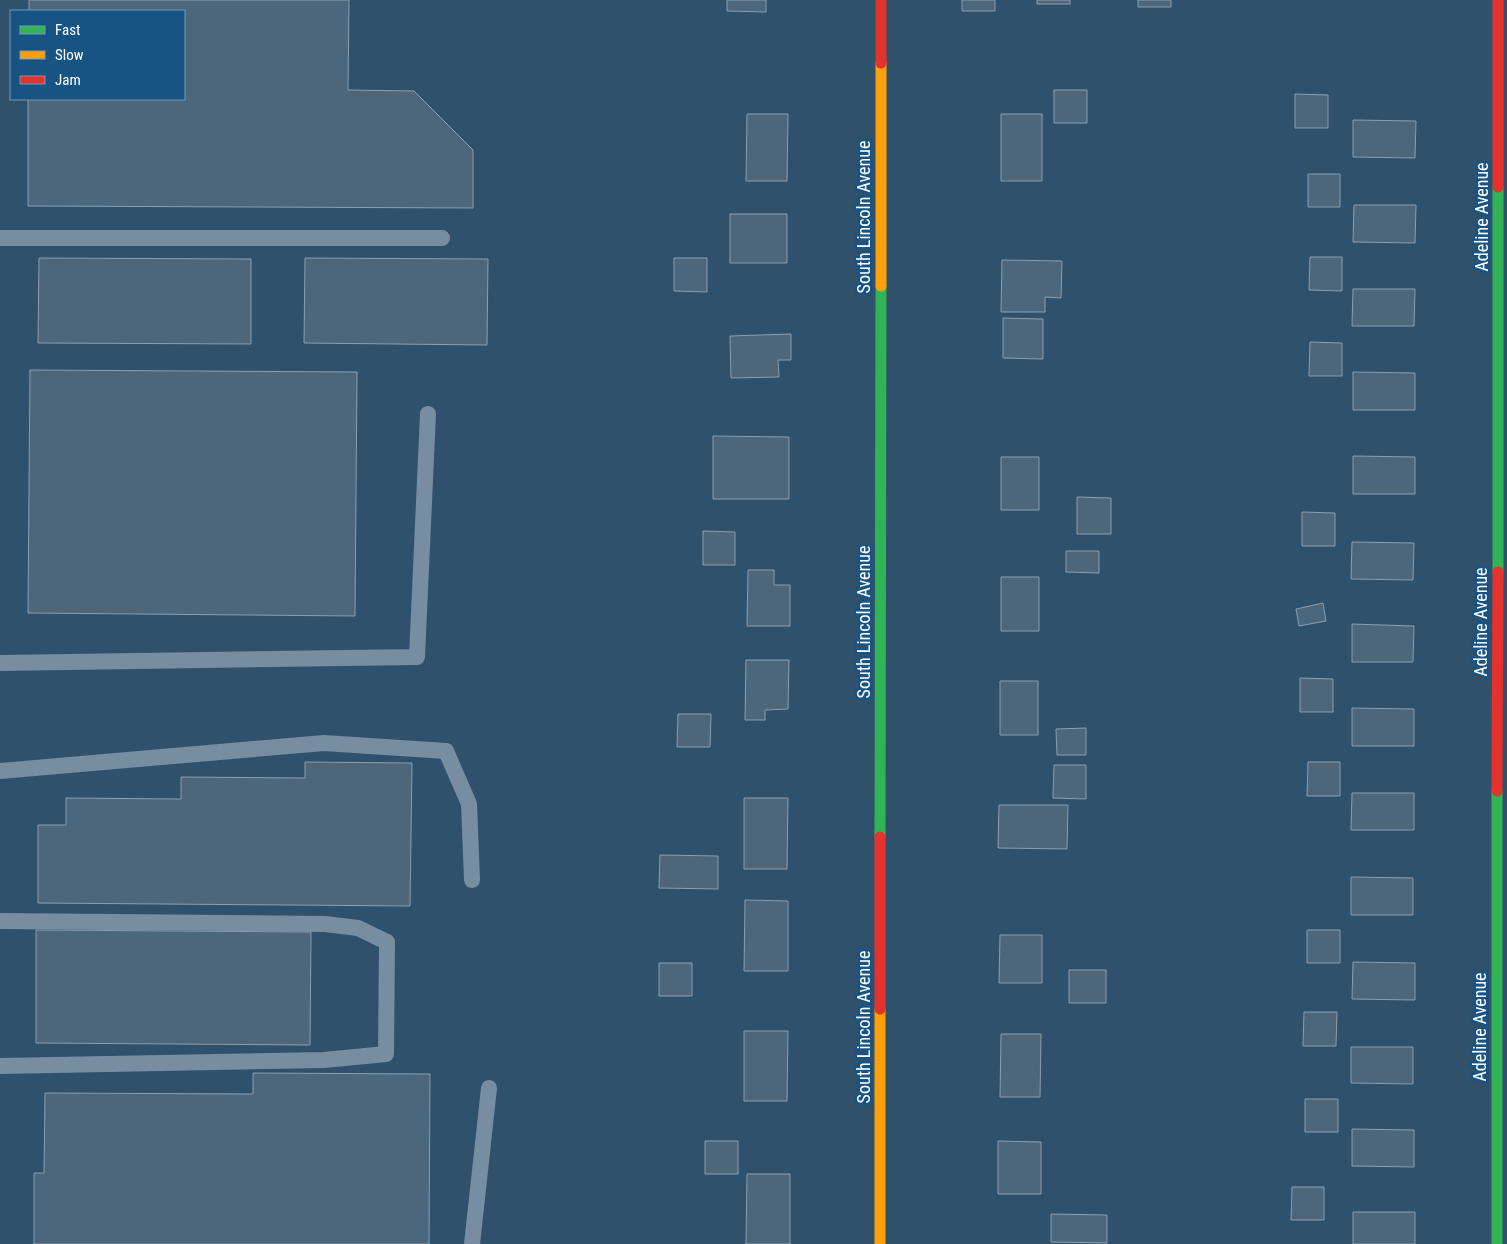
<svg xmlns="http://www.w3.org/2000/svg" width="1507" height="1244" font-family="'Roboto Condensed',sans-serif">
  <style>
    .building { fill: #4c677c; stroke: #8a9faf }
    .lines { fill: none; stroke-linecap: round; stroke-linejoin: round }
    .lane { stroke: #768da2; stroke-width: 16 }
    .fast { stroke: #30b455; stroke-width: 11 }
    .slow { stroke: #ff9f0a; stroke-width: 11 }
    .jam { stroke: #e5322d; stroke-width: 11 }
    .labels { text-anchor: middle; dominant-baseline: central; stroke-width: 5; stroke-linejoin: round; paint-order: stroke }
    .street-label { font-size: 18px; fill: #fff; stroke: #175484 }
  </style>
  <rect width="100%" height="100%" fill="#30516c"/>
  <path class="building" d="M29,0H349L348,90L414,91L473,150V208L28,206V99H184V11H29Z
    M727,0H766V12L727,11Z
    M962,0H995V11H962Z
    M1037,0H1070V4H1037Z
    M1138,0H1171V7H1138Z
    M1054,90H1087V123H1054Z
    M1295,94L1328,95V128H1295Z
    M747,114H788L787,181H746Z
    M1001,114H1042V181H1001Z
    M1353,120L1416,121L1415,158L1353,157Z
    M1308,174H1340V207H1308Z
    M1354,205H1416L1415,243L1353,242Z
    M730,214H787V263H730Z
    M1310,257H1342V291L1309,290Z
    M39,258L251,259V344L38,343Z
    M305,258L488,259L487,345L304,343Z
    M674,258H707V292L674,291Z
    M1002,260L1062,261L1061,298L1045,297V312H1001Z
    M1353,289H1415L1414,326H1352Z
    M1003,318L1043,319V359L1003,358Z
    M791,334V360H778L779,377L731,378L730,336Z
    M1310,342L1342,343V376H1309Z
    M30,370L357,372L355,616L28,613Z
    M1353,372L1415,373V410H1353Z
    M713,436L789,437V499H713Z
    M1353,456L1415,457V494H1353Z
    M1001,457H1039V510H1001Z
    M1077,497L1111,498V534H1077Z
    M1302,512L1335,513V546H1302Z
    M703,531L735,532V565H703Z
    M1352,542L1414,543L1413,580L1351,579Z
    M1066,551H1099V573L1066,572Z
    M748,570H774V585H790V626H747Z
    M1001,577H1039V631H1001Z
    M1323,603L1326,621L1299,626L1296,609Z
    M1352,624L1414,626L1413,662H1352Z
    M746,660H789L788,709L765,710V720H745Z
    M1300,678L1333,679V712H1300Z
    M1000,681H1038V735H1000Z
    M1352,708L1414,709V746H1352Z
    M678,714H711L710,747H677Z
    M1086,728V755H1057L1056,729Z
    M305,762L412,763L410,906L38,903V825H66V798L181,799V777L305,778Z
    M1308,762H1340V796H1307Z
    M1054,765H1086V799L1053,798Z
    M1352,793H1414V830H1351Z
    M744,798H788L787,869H744Z
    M999,805H1068L1067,849L998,848Z
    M660,855L718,856V889L659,888Z
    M1351,877L1413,878V915H1351Z
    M745,900L788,901V971H744Z
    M36,930L311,932L310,1045L36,1043Z
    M1307,930H1340V963H1307Z
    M1000,935H1042V983H999Z
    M1353,962L1415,963V1000L1352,999Z
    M659,963H692V996H659Z
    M1069,970H1106V1003H1069Z
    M1304,1012H1337L1336,1046H1303Z
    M744,1031H788L787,1101H744Z
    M1001,1034H1041L1040,1097H1000Z
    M1351,1047H1413V1084L1351,1083Z
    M253,1073L430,1074L429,1244H34V1173H44L45,1093L253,1094Z
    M1305,1099H1338V1132H1305Z
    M1352,1129L1414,1130V1167L1352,1166Z
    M705,1141H738V1174H705Z
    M998,1141L1041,1142V1194H998Z
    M747,1174H790V1244H746Z
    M1292,1187H1324V1220H1291Z
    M1353,1212H1415V1244H1353Z
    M1051,1214L1107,1215V1243L1051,1242Z"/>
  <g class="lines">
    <path class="lane" d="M0,238H442
      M0,663L417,657L428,414
      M0,771L324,743L446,751L469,804L472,880
      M0,921L325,924L358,928L387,942L386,1054L324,1060L0,1066
      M472,1244L489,1088"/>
    <path class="fast" d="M1498,572V187
      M880,837L881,286
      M1497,1244V791"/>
    <path class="slow" d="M881,286V63
      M880,1244V1009"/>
    <path class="jam" d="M881,63V0
      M1498,187V0
      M1497,791L1498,572
      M880,1009V837"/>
  </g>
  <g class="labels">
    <g class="street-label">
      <text transform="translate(863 217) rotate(-90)">South Lincoln Avenue</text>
      <text transform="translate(1481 217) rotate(-90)">Adeline Avenue</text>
      <text transform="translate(863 622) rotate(-90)">South Lincoln Avenue</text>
      <text transform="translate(1480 622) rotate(-90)">Adeline Avenue</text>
      <text transform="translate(863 1027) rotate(-90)">South Lincoln Avenue</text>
      <text transform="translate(1479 1027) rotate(-90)">Adeline Avenue</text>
    </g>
  </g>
  <rect x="10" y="10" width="175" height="90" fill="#175484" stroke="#7498b5"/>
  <rect x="20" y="26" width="25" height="8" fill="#30b455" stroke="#7498b5"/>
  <text x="55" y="35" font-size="15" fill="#ffffff">Fast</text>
  <rect x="20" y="51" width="25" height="8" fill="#ff9f0a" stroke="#7498b5"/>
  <text x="55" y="60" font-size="15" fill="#ffffff">Slow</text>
  <rect x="20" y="76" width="25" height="8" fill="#e5322d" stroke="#7498b5"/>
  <text x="55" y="85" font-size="15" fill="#ffffff">Jam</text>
</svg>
